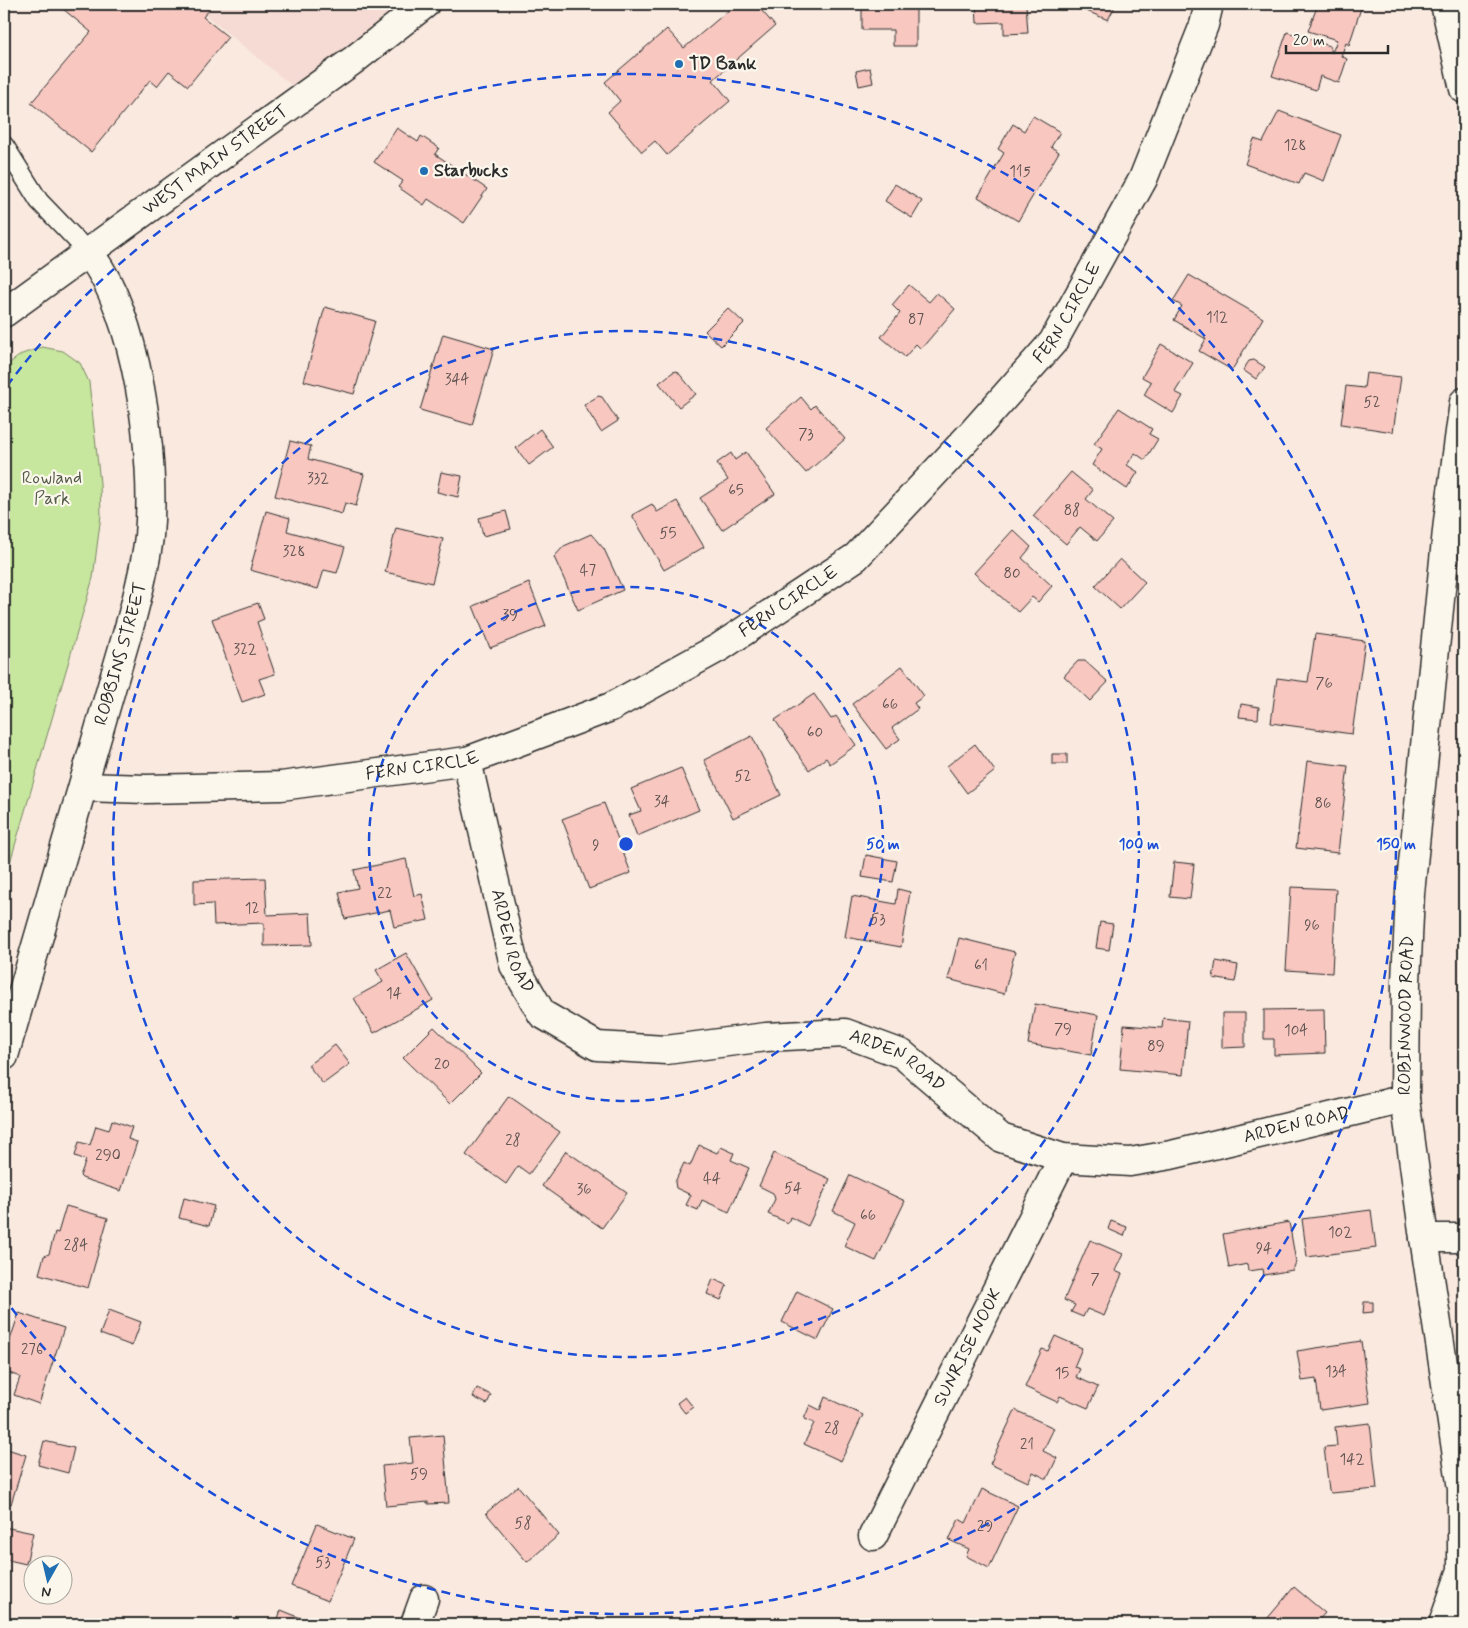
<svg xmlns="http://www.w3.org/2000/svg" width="1468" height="1628" font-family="Mynerve,sans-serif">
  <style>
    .built { fill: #f5dbd3 }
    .green { fill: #c7e69e; stroke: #798864 }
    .building { fill: #f7c7c0; stroke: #2b2b2b }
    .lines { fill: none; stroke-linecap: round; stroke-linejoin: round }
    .service-casing { stroke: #2b2b2b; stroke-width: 21 }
    .minor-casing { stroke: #2b2b2b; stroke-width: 31 }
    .tertiary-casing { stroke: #2b2b2b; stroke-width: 31 }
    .secondary-casing { stroke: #2b2b2b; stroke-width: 31 }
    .service { stroke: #fbf7ec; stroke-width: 18 }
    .minor { stroke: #fbf7ec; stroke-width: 28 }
    .tertiary { stroke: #fbf7ec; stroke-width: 28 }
    .secondary { stroke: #fbf7ec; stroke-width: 28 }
    .ring { fill: none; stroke: #1d4ed8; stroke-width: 2.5; stroke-dasharray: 9 6 }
    .poi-dot { fill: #1f6fb2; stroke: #fbf7ec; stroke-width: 2 }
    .labels { text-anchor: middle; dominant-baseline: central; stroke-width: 4.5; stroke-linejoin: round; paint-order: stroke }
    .number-label { font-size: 15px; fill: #5e5250 }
    .poi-label { font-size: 18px; font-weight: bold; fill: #2b2b2b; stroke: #fbf7ec; text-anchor: start }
    .street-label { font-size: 18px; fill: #2b2b2b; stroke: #fbf7ec }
    .park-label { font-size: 18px; fill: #525a48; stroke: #fbf7ec }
    .centre { fill: #1d4ed8; stroke: #fbf7ec; stroke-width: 2.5 }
    .ring-label { font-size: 15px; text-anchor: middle; font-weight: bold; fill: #1d4ed8; stroke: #fbf7ec; stroke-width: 4.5; stroke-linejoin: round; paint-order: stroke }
  </style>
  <rect width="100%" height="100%" fill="#fae9df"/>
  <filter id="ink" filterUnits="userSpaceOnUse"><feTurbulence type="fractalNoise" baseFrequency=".02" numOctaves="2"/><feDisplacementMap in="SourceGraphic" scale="10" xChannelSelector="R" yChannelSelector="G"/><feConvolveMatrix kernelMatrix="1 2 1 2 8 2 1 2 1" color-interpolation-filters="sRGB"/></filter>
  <g filter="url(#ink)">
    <path class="built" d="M192,4H420L307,98Z"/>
    <path class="green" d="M42,347L63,351L80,363L89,382L100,483L101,515L93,578L4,883V367L22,354Z"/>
    <path class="building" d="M57,4H203L210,9L203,17L228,37L188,86L169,71L157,86L150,80L91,152L31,103L91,32Z
      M736,4H756L775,26L713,80L730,101L667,155L655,141L642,152L608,112L620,101L605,82L667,29L684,48Z
      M862,4H916V46H893V30H862Z
      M976,4H1026L1028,33L1004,34V22L977,23Z
      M1070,4H1116L1108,20Z
      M1318,4L1362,5L1349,45L1346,43L1341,56L1347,59L1339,83L1320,76L1316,90L1272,76L1287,32L1330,46L1332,53L1337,40L1308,31Z
      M870,68L873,83L859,86L856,71Z
      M1279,111L1341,135L1324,181L1304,173L1299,184L1245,164L1254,139L1263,142Z
      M1033,116L1060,132L1051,147L1059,152L1018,221L978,197L1004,153L998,149L1013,124L1024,131Z
      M397,128L418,142L421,136L439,148L435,154L487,189L464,223L428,199L424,205L398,187L403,181L374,162Z
      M895,184L922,201L912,218L885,201Z
      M1189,275L1263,318L1232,370L1199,351L1206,339L1174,320L1182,306L1173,301Z
      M909,285L929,302L937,293L955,309L921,349L916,344L905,357L881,337L900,313L892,305Z
      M325,307L375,321L354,394L304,381Z
      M728,308L744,323L721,346L705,331Z
      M443,334L494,349L472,425L420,410Z
      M1161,344L1193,363L1175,392L1183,396L1173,413L1144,395L1151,382L1142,377Z
      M1254,360L1265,367L1256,379L1243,370L1249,361Z
      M677,371L696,394L679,407L659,383L673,372Z
      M1366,373L1401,377L1393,432L1341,424L1346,386L1364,388Z
      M598,396L602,397L618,421L601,432L584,405Z
      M801,397L811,409L815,405L845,439L806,473L766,428Z
      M1119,408L1152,429L1149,434L1158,439L1145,460L1135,453L1127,465L1138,472L1127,489L1092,465L1102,449L1094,444Z
      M540,429L553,447L529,465L516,448Z
      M290,441L311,446L308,459L364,474L356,506L345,503L342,514L275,496Z
      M746,452L775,494L722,530L700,498L728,480L717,463L731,453L735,460Z
      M441,472L462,476L458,497L437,492Z
      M1071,472L1093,490L1086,499L1113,522L1097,541L1080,527L1066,544L1033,516Z
      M677,501L704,547L664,570L632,515L652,504L657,512Z
      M266,511L290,518L287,531L345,547L337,573L324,570L318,589L250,570Z
      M506,511L511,529L483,536L479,518Z
      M396,528L443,539L432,583L385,572Z
      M1013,530L1031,547L1022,558L1052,586L1038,602L1032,597L1018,612L974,573Z
      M591,534L604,549L623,590L578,610L554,557L564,546Z
      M1120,559L1145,582L1120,609L1095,586Z
      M529,583L546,626L490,648L473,606Z
      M258,603L264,619L257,622L275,674L259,679L265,694L242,702L212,619Z
      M1315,634L1365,641L1352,734L1271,723L1277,678L1308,682Z
      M1078,661H1085L1108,682L1090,701L1064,676Z
      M902,666L924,696L914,703L918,709L892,728L900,739L886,749L852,704Z
      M814,694L831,719L836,716L856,745L830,764L826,758L809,770L775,720Z
      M1241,704L1259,707L1258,719L1239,717Z
      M752,736L781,795L733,818L704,760Z
      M975,744L995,771L967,793L947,766Z
      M1052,754H1067V764H1052Z
      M1307,761L1348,766L1338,853L1296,848Z
      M681,768L699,810L637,836L629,815L641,811L631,789Z
      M604,803L631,873L589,889L562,819Z
      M866,855L897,861L893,882L862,877Z
      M406,859L414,896L422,894L428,920L394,927L390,910L345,919L339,892L358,888L354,870Z
      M1174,862L1194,864L1190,899L1170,897Z
      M265,878L267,915L310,913L312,945L264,946V923L214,925L213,904L194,905V880Z
      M1291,887L1336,889L1332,973L1286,970Z
      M898,889L910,892L901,947L845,937L852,896L896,904Z
      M1100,922L1113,924L1109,950L1096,948Z
      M959,938L1015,952L1004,994L948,979Z
      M406,953L433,1000L374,1033L354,998L383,982L376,970Z
      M1216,961L1238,965L1235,982L1213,978Z
      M1035,1004L1098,1015L1091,1055L1028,1044Z
      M1324,1009L1325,1053L1274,1055V1039H1264V1010Z
      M1222,1013H1245V1047L1222,1048Z
      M1163,1018L1188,1021L1183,1075L1120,1069L1124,1025L1162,1028Z
      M434,1027L481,1073L450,1104L403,1058Z
      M335,1045L350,1064L323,1084L308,1065Z
      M509,1096L560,1132L529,1174L518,1166L506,1184L466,1155Z
      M112,1120L132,1127L128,1139L137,1142L121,1191L82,1178L80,1176L86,1160L75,1156L79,1142L90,1145L96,1126L109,1130Z
      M699,1145L717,1153L721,1147L734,1153L731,1160L749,1168L729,1212L702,1200L698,1210L686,1205L691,1195L676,1188L675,1182L684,1163L690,1166Z
      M566,1151L627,1193L602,1228L542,1186Z
      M774,1153L830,1179L808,1226L790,1217L788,1223L768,1214L775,1199L773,1193L759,1186Z
      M850,1175L905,1201L876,1261L844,1246L855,1222L833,1211Z
      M184,1198L214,1206L209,1226L179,1218Z
      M66,1206L108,1218L88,1288L39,1274L44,1256L49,1254L55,1232L58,1233Z
      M1371,1210L1376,1248L1307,1257L1302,1219Z
      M1111,1221L1127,1227L1124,1236L1108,1229Z
      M1289,1222L1296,1262L1293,1270L1264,1275L1263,1269L1248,1271L1247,1264L1229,1268L1223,1234Z
      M1090,1240L1123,1254L1115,1271L1122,1274L1104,1316L1087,1309L1083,1317L1071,1312L1075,1305L1064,1300Z
      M713,1279L727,1285L721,1300L707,1294Z
      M797,1291L833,1309L818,1340L782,1322Z
      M1364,1302H1373V1312L1363,1313Z
      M109,1310L141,1322L132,1346L100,1334Z
      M19,1313L64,1328L39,1404L14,1395L20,1377L4,1371V1358Z
      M1055,1336L1082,1348L1074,1367L1080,1369L1076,1377L1098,1387L1088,1408L1060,1396L1057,1402L1025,1387L1042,1349L1048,1351Z
      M1361,1341L1370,1403L1320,1410L1316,1379L1302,1381L1297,1351Z
      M477,1388L491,1395L487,1404L473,1397Z
      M685,1397L693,1407L685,1413L677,1403Z
      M825,1397L863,1415L841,1461L804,1444L814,1423L804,1419L810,1405L820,1410Z
      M1015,1410L1054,1428L1043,1451L1057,1458L1047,1479L1033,1472L1028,1482L990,1464Z
      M1370,1423L1377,1489L1331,1493L1329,1491L1324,1447L1337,1446L1335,1427Z
      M443,1435L449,1503L428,1504V1502L386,1506L382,1466L413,1463L410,1438Z
      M44,1441L74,1448L68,1473L38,1465Z
      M4,1448L26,1455L11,1504L4,1502Z
      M518,1486L559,1535L527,1562L486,1513Z
      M982,1489L1018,1506L989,1568L966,1556L969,1549L949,1540L959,1519L966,1523Z
      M317,1524L354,1539L328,1601L291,1586Z
      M4,1527L33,1533L26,1564L4,1559Z
      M1294,1587L1325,1613L1315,1624H1271L1267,1619Z
      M281,1610L316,1624H276Z"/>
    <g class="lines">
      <g class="service-casing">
        <path id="service" d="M4,145L39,201L88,252"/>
      </g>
      <g class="minor-casing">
        <g id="minor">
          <path d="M1445,4L1464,89"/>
          <path id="s1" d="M467,761L514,965L542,1014L597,1046L666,1050L766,1037L845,1033L902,1054L1001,1138L1063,1158L1130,1162L1171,1155L1405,1099"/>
          <path id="s2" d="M83,787L146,789L281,786L467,761L611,707L720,647L856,557L974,431L1053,342L1143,179L1204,25L1209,4"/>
          <path d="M1424,1238H1464"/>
          <path id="s3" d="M873,1536L1063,1158"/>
          <path d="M415,1624L424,1599"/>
          <path id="s4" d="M1443,1624L1462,1570V1489L1424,1238L1405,1099L1406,982L1410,893L1448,521L1464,402"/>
        </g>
      </g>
      <g class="tertiary-casing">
        <g id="tertiary">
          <path id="s5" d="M4,1056L132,617C139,590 146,564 149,536C156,458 138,313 88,252"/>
        </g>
      </g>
      <g class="secondary-casing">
        <g id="secondary">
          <path id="s6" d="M4,313L355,59L425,4"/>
        </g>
      </g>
      <use href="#service" class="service"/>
      <use href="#minor" class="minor"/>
      <use href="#tertiary" class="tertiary"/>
      <use href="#secondary" class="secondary"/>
    </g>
  </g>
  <g class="ring">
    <circle cx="626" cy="844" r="257"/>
    <circle cx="626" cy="844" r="513"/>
    <path d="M7 386A770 770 0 1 1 7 1302"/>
  </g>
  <g class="poi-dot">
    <circle cx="679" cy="64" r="5"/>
    <circle cx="424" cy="171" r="5"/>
  </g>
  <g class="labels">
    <g class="number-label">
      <text x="1295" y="146">128</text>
      <text x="1020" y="172">115</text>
      <text x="1217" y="318">112</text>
      <text x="916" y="320">87</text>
      <text x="457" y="380">344</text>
      <text x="1372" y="403">52</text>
      <text x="806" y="435">73</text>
      <text x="318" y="479">332</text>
      <text x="736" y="491">65</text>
      <text x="1072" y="511">88</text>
      <text x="668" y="534">55</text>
      <text x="294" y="552">328</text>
      <text x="588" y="571">47</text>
      <text x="1012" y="574">80</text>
      <text x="510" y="616">39</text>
      <text x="245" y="650">322</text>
      <text x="1324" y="684">76</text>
      <text x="890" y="705">66</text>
      <text x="815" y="733">60</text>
      <text x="743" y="777">52</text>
      <text x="662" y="802">34</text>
      <text x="1323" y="804">86</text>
      <text x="596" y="846">9</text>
      <text x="385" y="894">22</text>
      <text x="252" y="909">12</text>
      <text x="878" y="920">53</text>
      <text x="1312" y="926">96</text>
      <text x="981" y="966">61</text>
      <text x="394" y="994">14</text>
      <text x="1063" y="1030">79</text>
      <text x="1296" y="1031">104</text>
      <text x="1156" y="1047">89</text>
      <text x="442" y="1065">20</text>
      <text x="513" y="1141">28</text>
      <text x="108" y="1156">290</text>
      <text x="712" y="1179">44</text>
      <text x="793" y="1189">54</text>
      <text x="584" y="1190">36</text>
      <text x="868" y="1216">66</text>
      <text x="1340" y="1233">102</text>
      <text x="76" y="1246">284</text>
      <text x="1264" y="1249">94</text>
      <text x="1095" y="1280">7</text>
      <text x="32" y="1350">276</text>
      <text x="1336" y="1372">134</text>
      <text x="1062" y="1374">15</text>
      <text x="832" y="1429">28</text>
      <text x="1027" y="1445">21</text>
      <text x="1352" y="1460">142</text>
      <text x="419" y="1475">59</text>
      <text x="523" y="1524">58</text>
      <text x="985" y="1527">29</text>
      <text x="323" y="1563">53</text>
    </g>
    <g class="poi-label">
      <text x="689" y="64">TD Bank</text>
      <text x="434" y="171">Starbucks</text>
    </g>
    <g class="street-label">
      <text stroke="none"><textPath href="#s6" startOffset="261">WEST MAIN STREET</textPath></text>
      <text stroke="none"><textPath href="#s2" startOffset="1151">FERN CIRCLE</textPath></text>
      <text stroke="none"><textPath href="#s2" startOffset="746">FERN CIRCLE</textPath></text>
      <text stroke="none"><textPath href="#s5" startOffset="419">ROBBINS STREET</textPath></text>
      <text stroke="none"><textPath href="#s2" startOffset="341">FERN CIRCLE</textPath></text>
      <text stroke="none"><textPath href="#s1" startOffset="186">ARDEN ROAD</textPath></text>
      <text stroke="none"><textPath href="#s4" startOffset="616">ROBINWOOD ROAD</textPath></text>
      <text stroke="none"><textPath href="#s1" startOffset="638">ARDEN ROAD</textPath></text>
      <text stroke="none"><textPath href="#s1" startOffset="1072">ARDEN ROAD</textPath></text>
      <text stroke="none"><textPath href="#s3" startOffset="211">SUNRISE NOOK</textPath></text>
    </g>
    <g class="park-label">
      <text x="52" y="478">Rowland<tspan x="52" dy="21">Park</tspan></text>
    </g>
  </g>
  <circle cx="626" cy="844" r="8" class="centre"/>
  <g class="ring-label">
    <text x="883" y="849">50 m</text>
    <text x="1139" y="849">100 m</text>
    <text x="1396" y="849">150 m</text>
  </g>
  <rect width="1468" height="1628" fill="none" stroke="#fbf7ec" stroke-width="20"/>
  <rect x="10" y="10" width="1448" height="1608" fill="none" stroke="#2b2b2b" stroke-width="2" filter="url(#ink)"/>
  <g transform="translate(48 1580) rotate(188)"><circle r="24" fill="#fbf7ec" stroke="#a8a59f"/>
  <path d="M0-4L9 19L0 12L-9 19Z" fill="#1f6fb2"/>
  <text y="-8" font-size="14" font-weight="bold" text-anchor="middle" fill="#2b2b2b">N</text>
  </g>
  <path d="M1286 45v8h102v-8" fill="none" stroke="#2b2b2b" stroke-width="2.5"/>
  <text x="1293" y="45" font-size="15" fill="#2b2b2b" stroke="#fbf7ec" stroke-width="4" paint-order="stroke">20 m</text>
</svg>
